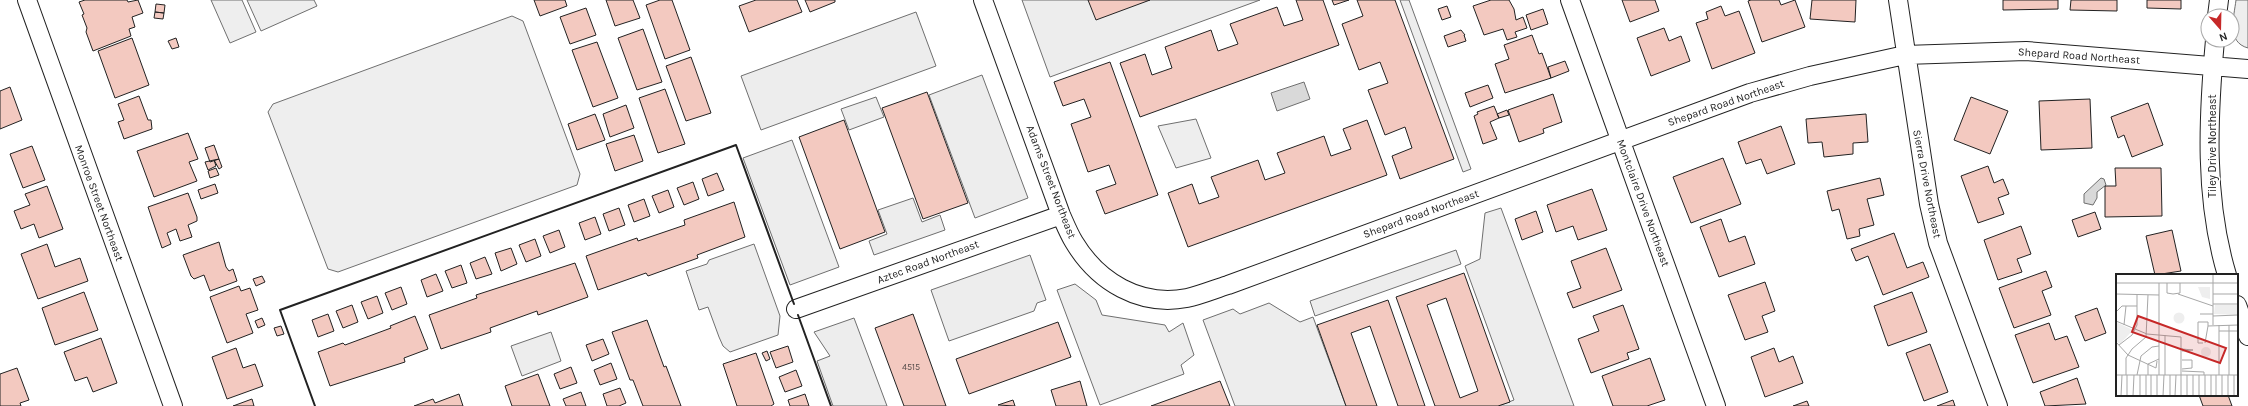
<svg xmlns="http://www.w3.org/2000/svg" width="2248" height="406" font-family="Karla,sans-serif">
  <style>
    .green { fill: #eee; stroke: #6f6f6f }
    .parking { fill: #ededed; stroke: #6f6f6f }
    .water { fill: #d9d9d9; stroke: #6f6f6f }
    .building { fill: #f3c9c0; stroke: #222; fill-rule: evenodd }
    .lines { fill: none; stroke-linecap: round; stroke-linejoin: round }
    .minor-casing { stroke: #222; stroke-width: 20 }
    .minor { stroke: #fff; stroke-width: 18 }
    .wall { stroke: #222; stroke-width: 2 }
    .labels { text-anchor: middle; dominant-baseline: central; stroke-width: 3; stroke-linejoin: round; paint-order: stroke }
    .number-label { font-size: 9px; fill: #564c4a }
    .street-label { font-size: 11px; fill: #222; stroke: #fff }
    .inset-road { fill: none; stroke: #a7a7a7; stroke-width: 1 }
    .view { fill: #c62828; fill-opacity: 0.15; stroke: #c62828; stroke-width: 2 }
    .inset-edge { fill: none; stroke: #222; stroke-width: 2 }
  </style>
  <rect width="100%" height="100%" fill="#fff"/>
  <path class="green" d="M211,0H242L256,32L230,43Z
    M247,0H314L317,6L261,31Z
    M2236,0H2248V48C2226,42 2234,17 2236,0Z
    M512,16L523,21L580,174L577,185L338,272L328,269L268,112L273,104Z
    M1196,119L1211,158L1176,168L1158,126Z"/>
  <path class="parking" d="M1022,0H1260L1050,77Z
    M1400,0H1409L1471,169L1463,172Z
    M916,12L936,66L761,130L741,76Z
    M982,75L1028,198L975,218L929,95Z
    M876,97L884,117L849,130L841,109Z
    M792,140L839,267L790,285L743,158Z
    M913,198L922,222L940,215L945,230L874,255L869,241L887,234L878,210Z
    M1501,208L1574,406H1498L1514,400L1465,266L1480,259L1485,213Z
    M754,244L780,316L778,335L730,352L723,346L719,337L708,307L699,310L686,271L707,264L709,260Z
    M1456,250L1461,264L1315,316L1310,301Z
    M1030,255L1046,300L1037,303L1034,311L949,341L931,290Z
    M1075,284L1096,300L1102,315L1165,325L1169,332L1183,323L1194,355L1181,365L1184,374L1100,405L1057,290Z
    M1269,303L1300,322L1313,317L1346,406H1235L1203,320L1233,309L1240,314Z
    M854,318L887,406H833L817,361L830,356L814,332Z
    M551,332L561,361L522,376L511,346Z"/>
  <path class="water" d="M1304,82L1310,99L1277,111L1271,93Z
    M2101,178L2104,179L2106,185L2097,192V198L2093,205L2084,203V194Z"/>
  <path class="building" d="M85,0H127L128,2L138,0L143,13L132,17L135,27L129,29L131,36L93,51L86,32L87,28L82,15L84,14L79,2Z
    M534,0H565L567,6L540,16Z
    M606,0H633L640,18L615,26Z
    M660,0H672L690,50L665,59L646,5Z
    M756,0H797L802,12L749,32L739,6Z
    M805,0H835V2L810,12Z
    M1088,0H1150L1096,20Z
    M1296,0H1323L1339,45L1140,117L1120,63L1145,54L1152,75L1172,68L1165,47L1211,30L1218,51L1238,44L1230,24L1277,7L1284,26L1303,20Z
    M1332,0H1349L1334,5Z
    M1357,0H1395L1454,159L1400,179L1392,156L1412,148L1405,127L1385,135L1368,90L1388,83L1380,62L1359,70L1342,24L1363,16Z
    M1509,0L1514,9L1516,20L1523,17L1527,28L1515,32L1517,37L1507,40L1503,29L1484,35L1473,6L1491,0Z
    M1622,0H1655L1659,11L1630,22Z
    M1751,0H1779L1781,5L1795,0L1805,27L1762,42L1748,1Z
    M1812,0H1856L1855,22L1810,19Z
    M2003,0H2058V9L2003,10Z
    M2071,0H2117V11L2070,10Z
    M2147,0H2181V9L2147,8Z
    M156,4L165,5L164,13L155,12Z
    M1447,6L1451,17L1442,20L1438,9Z
    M1721,6L1725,16L1739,11L1755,53L1712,69L1696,23L1708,19L1706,12Z
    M586,8L596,35L570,44L560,17Z
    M1543,9L1548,24L1531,30L1526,15Z
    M155,12L164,13L163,19L154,18Z
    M1664,28L1669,41L1681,36L1690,61L1651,76L1637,38Z
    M643,29L662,82L637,90L618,38Z
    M1461,30L1465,35H1464L1466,41L1448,47L1444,36Z
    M1532,35L1539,54L1542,53L1551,78L1505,93L1495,64L1509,59L1504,45Z
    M132,38L149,85L115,98L98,51Z
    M176,38L179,47L172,49L168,41Z
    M597,42L618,98L593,107L572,50Z
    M691,57L711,113L686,121L666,66Z
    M1565,61L1569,71L1551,78L1548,67Z
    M1110,62L1158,195L1105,214L1096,191L1116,184L1109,165L1088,172L1071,124L1091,117L1084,99L1063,106L1054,82Z
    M1488,85L1493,98L1470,107L1465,93Z
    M10,87L22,120L0,129V91Z
    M665,89L685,144L658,153L639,98Z
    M927,92L968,203L923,219L882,108Z
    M1553,94L1562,122L1543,129L1544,133L1519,142L1508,110Z
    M139,96L148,120H151L152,129L124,139L118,122L124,120L118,104Z
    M1971,97L2008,111L1990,154L1954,140Z
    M2090,99L2092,148L2041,150L2039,101Z
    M2148,103L2163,145L2132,157L2124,135L2118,138L2111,117Z
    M626,105L634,128L610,137L603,114Z
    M1494,106L1499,118L1490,122L1497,139L1483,144L1474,116L1478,114L1477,112Z
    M1507,110L1509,115L1499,118L1497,114Z
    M595,114L605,140L577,150L568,124Z
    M1866,114L1868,142L1853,143V154L1824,157L1822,142L1808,143L1806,119Z
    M844,120L885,232L840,249L799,137Z
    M1367,120L1387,175L1188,247L1168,193L1192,184L1199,204L1219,197L1211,177L1258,160L1265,180L1285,173L1277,153L1324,136L1331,156L1351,149L1343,129Z
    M1781,126L1795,164L1767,174L1761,159L1746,164L1738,142Z
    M188,133L198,159L189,162L197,181L154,197L137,151Z
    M634,135L643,161L615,171L606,144Z
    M214,145L219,159L210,162L205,148Z
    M32,146L45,180L23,188L10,154Z
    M1723,158L1741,204L1691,223L1673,177Z
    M219,159L222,167L219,169L214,160Z
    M214,160L216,166L208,170L205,162Z
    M1988,166L1994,183L2003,179L2009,194L1998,198L2004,214L1978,223L1961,176Z
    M216,168L219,175L210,178L208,171Z
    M2115,168H2161L2162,216L2105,217V186H2116Z
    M717,173L724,190L708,196L702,179Z
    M1880,178L1884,195L1867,199L1874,225L1859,229L1860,236L1847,239L1839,209L1832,211L1827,191Z
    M693,182L699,199L684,205L677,188Z
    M215,184L218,193L201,199L198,190Z
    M47,186L63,229L39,238L34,224L21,229L14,211L30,205L25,194Z
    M1592,189L1607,230L1578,240L1573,226L1556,232L1547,205Z
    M668,190L674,207L659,213L652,196Z
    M188,193L197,217V221L188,225L192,237L180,241L176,229L167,233L171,244L162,248L148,207Z
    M644,199L650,216L634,222L628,205Z
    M734,202L745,237L697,255L698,258L648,276L646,273L598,290L586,256L637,238L638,241L685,225L684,220Z
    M619,208L625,225L609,231L603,214Z
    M1536,211L1543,232L1522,240L1515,219Z
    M2095,212L2101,229L2078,237L2072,220Z
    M595,217L601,234L585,240L579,223Z
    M1721,219L1729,242L1745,236L1755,264L1719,277L1700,227Z
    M2021,226L2031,254L2017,259L2022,272L1998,280L1984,240Z
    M559,230L565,247L550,253L543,236Z
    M2172,230L2181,271L2155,275L2146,236Z
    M1894,233L1907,268L1923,262L1929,277L1883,295L1868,256L1856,261L1851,249Z
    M535,239L541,256L526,262L519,245Z
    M219,242L226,267L229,271L233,269L237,281L210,291L204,275L194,279L191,276L183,255Z
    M47,244L55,267L80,258L88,281L38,299L21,254Z
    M511,248L517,264L501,271L495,253Z
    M1606,248L1622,290L1573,308L1567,293L1581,288L1571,261Z
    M485,257L492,274L476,279L470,263Z
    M575,263L588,297L538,315L537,311L490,328L491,332L441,349L429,315L477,298L476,295Z
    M461,265L467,283L452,288L445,271Z
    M2046,271L2052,287L2042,291L2051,315L2014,328L1999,288Z
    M1464,273L1510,402L1498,406H1435L1396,297ZM1446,298L1478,391L1460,398L1427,305Z
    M436,274L443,291L427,297L421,280Z
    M262,276L265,282L256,286L253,279Z
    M1765,282L1775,311L1762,316L1768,332L1745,340L1728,295Z
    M239,286L241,291L250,288L258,310L246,314L253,333L227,343L210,297Z
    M401,287L407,304L392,310L385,293Z
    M84,292L98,330L55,345L42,308Z
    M1912,292L1927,332L1888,346L1874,306Z
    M377,296L383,313L368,319L361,302Z
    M1388,300L1425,406H1398L1370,326L1351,333L1377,406H1346L1317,325Z
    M352,305L358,322L343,328L336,311Z
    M1623,305L1639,349L1627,353L1629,359L1591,373L1578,339L1599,331L1593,316Z
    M2097,308L2106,333L2085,341L2075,316Z
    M328,314L334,331L318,337L312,320Z
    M913,314L946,406H904L875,328Z
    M415,316L428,349L404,358L405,362L330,386L318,352L343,343L345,345L391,328L390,326Z
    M262,318L265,325L258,328L255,321Z
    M647,320L664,367L666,366L681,406H643L633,380H630L612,332Z
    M1058,322L1071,357L969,394L956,359Z
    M2049,323L2055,340L2067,336L2079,367L2033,383L2015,335Z
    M281,326L284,334L277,336L274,328Z
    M101,338L117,383L93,392L87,377L75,381L64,352Z
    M603,339L609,354L592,361L586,345Z
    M1930,344L1948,392L1924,401L1906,353Z
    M788,346L793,362L776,368L770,352Z
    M236,348L243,368L255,364L263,386L227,399L212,357Z
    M1774,348L1779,362L1793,356L1803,383L1765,397L1751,357Z
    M767,351L770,359L766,361L762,353Z
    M756,353L774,404L771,406H737L723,364Z
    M1650,358L1665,400L1647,406H1613L1602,376Z
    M611,363L617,379L600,385L594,370Z
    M571,367L577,383L560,389L554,374Z
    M17,368L29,400L20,403L21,406H0V374Z
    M796,370L802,386L785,392L779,377Z
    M538,374L550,406H512L505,386Z
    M2077,378L2086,404L2045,406L2040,392Z
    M1080,381L1087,406H1056L1051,390Z
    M1220,381L1230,406H1151Z
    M620,388L626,403L619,406H607L603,394Z
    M581,392L586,406H566L563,399Z
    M459,394L463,406H414L433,399L435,403Z
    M805,394L809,406H790L788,400Z
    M2199,395H2228L2232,406H2203Z
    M252,399L254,406H233Z
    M1013,400L1015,406L998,405Z
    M1953,400L1955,406H1937Z
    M1807,401L1809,406H1793Z"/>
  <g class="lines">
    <g class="minor-casing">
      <path id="minor" d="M27,0L173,406
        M983,0L1061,215C1065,224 1069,234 1074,242C1098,282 1140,307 1187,298C1201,295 1215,289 1228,285L1750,93L1810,76L1905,55L2026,51L2248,69
        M1570,0L1716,406
        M1898,0L1929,204L1938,243L1998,406
        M2217,16L2219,0
        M2215,40C2208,118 2204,199 2227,275
        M2237,305L2248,336
        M796,309L1061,215"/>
    </g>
    <use href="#minor" class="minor"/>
    <path class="wall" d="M798,315L831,406
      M315,406L280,310L736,145L794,304"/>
  </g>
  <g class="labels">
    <g class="number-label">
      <text x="911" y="367">4515</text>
    </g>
    <g class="street-label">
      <text transform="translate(2079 56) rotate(4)">Shepard Road Northeast</text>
      <text transform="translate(1726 103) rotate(-19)">Shepard Road Northeast</text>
      <text transform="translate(2212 146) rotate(-90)">Tiley Drive Northeast</text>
      <text transform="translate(1051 182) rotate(69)">Adams Street Northeast</text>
      <text transform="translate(1927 184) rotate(79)">Sierra Drive Northeast</text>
      <text transform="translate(99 203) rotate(70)">Monroe Street Northeast</text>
      <text transform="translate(1643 203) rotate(70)">Montclaire Drive Northeast</text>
      <text transform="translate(1421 214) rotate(-20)">Shepard Road Northeast</text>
      <text transform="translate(928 262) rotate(-20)">Aztec Road Northeast</text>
    </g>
  </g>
  <g transform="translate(2116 274)">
    <rect width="122" height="122" fill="#fff"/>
    <path d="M82,13H94V25L86,23ZM122,31V41L98,40L99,31ZM57.5 44a5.5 5.5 0 1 1 11 0a5.5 5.5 0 1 1-11 0ZM0,48L17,56L4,70L0,67ZM85 78a5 5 0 1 1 10 0a5 5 0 1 1-10 0Z" fill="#eee"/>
    <path class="inset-road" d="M97,0V51M0,9H122M51,9V19L57,20L64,19V9M0,20L43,21M62,20L97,32M97,20H122M97,30H122M0,38L6,32H21M84,40H97M97,42L122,41M0,47L31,60L65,63V122M8,51L10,32M103,51V101M113,51V101M103,57H122M0,68L12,81L40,94L41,87M87,69H82V48H92V52M89,69L92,52L122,51M3,71L16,61L21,51V21M66,77L77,76L66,75M66,95L76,94V86H66M66,97L88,98V101M0,101H122M10,101V84L16,75L30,63L32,21M21,101L25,82L36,73L43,72M24,101V122M32,101V90L43,85M35,101V122M43,101V9M49,101V61M54,101V122M71,101V122M83,101V122M95,101V122M106,101V122M5,122L6,101M11,122V101M17,122L18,101M30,122V101M41,122V101M47,122L48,101M59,122L60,101M77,122V101M89,122V101M100,122V101M112,122V101M118,122V101"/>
    <path class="view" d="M22,42L110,74L104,89L16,58Z"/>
    <rect width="122" height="122" class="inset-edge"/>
  </g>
  <g transform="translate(2220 28) rotate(160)"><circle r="19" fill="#ffffff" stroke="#a7a7a7"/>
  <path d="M0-3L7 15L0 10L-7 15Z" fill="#c62828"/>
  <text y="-6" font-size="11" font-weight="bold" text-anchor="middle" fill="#222222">N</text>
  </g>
</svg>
